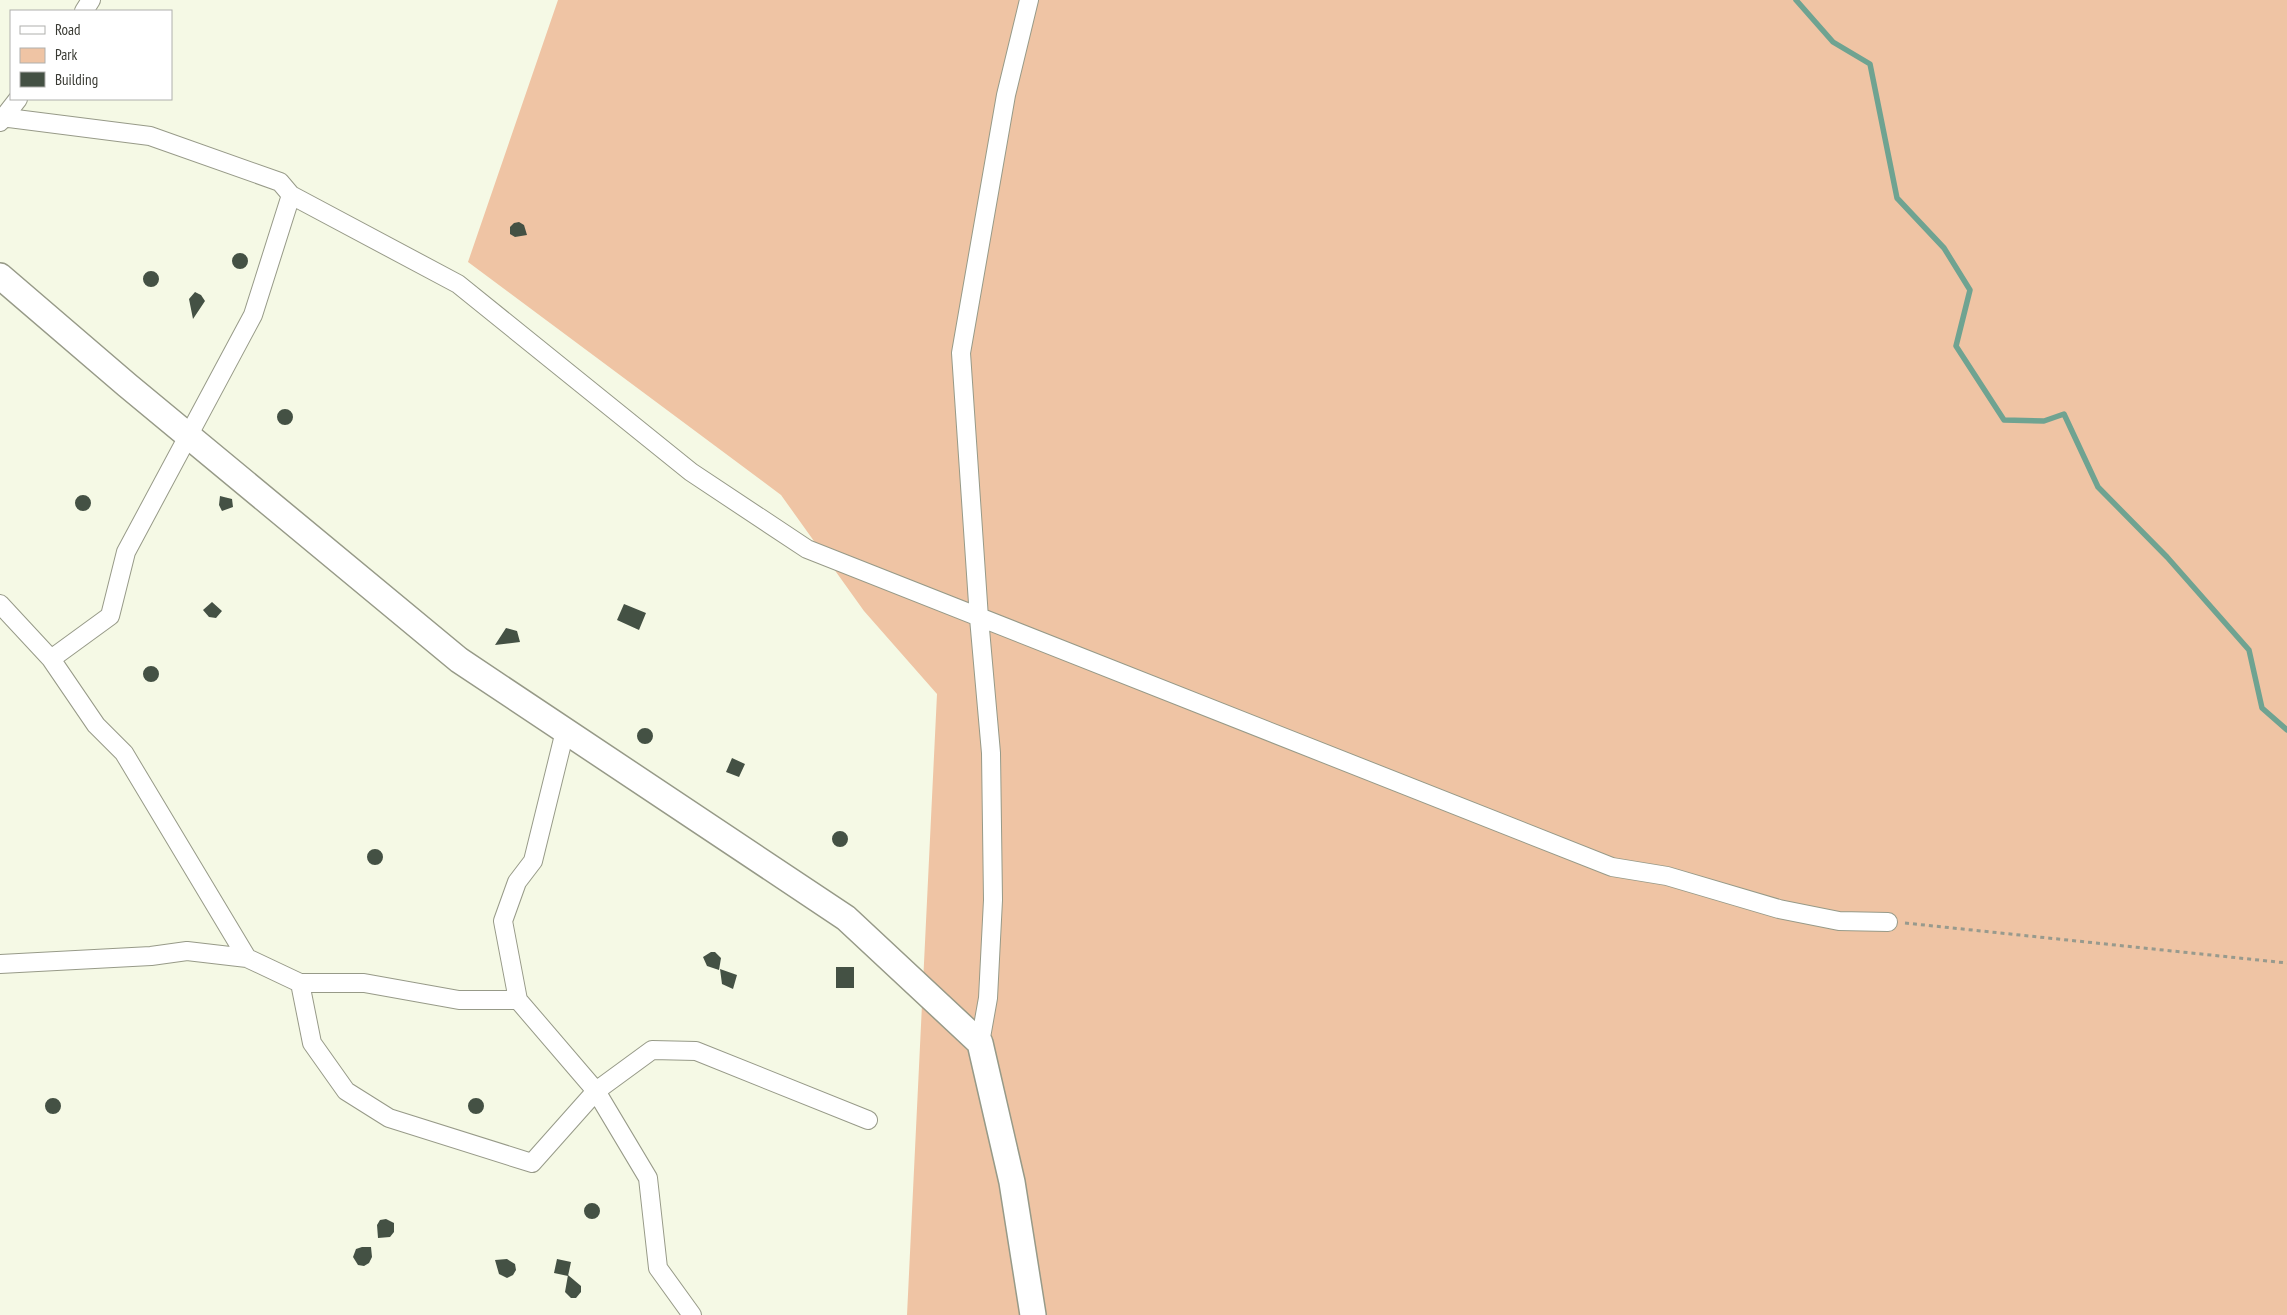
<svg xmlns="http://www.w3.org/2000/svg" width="2287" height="1315" font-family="'PT Sans Narrow',sans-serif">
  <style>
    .green { fill: #efc4a4 }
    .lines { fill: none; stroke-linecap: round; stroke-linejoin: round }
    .stream { stroke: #6fa391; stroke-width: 5.5 }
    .building { fill: #445144 }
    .minor-casing { stroke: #979a88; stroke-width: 20 }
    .secondary-casing { stroke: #979a88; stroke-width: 28 }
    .path { stroke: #989a8d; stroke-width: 3; stroke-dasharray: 4 4; stroke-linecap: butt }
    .minor { stroke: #fff; stroke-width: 18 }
    .secondary { stroke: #fff; stroke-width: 25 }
  </style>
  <rect width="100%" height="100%" fill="#f5f9e5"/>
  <path class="green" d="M558,0H2287V1315H907L937,694L864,611L781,495L468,262Z"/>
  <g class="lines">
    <path class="stream" d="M1796,0L1833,42L1870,64L1897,198L1944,248L1970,290L1956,346L2004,420L2044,421L2064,414L2098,487L2167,557L2249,650L2262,708L2287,730"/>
  </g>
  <path class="building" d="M519,222L524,225L527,235L515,237L510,234V227L514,223Z
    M232 261a8 8 0 1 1 16 0a8 8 0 1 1-16 0Z
    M143 279a8 8 0 1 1 16 0a8 8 0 1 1-16 0Z
    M195,292L201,295L205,301L193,319L189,299Z
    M277 417a8 8 0 1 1 16 0a8 8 0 1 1-16 0Z
    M75 503a8 8 0 1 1 16 0a8 8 0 1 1-16 0Z
    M220,496L232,499L233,507L222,511L219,505Z
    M212,602L222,611L216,618L209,617L203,610Z
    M624,604L646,613L639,630L617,620Z
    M506,628L517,631L520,642L495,645Z
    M143 674a8 8 0 1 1 16 0a8 8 0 1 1-16 0Z
    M637 736a8 8 0 1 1 16 0a8 8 0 1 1-16 0Z
    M732,758L745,764L739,777L726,772Z
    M832 839a8 8 0 1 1 16 0a8 8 0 1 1-16 0Z
    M367 857a8 8 0 1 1 16 0a8 8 0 1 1-16 0Z
    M711,952H715L721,958L719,970L707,966L703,957Z
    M836,967H854V988H836Z
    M720,969L737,975L733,989L722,984Z
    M45 1106a8 8 0 1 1 16 0a8 8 0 1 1-16 0Z
    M468 1106a8 8 0 1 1 16 0a8 8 0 1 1-16 0Z
    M584 1211a8 8 0 1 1 16 0a8 8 0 1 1-16 0Z
    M386,1219L394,1223V1232L390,1237L378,1238L377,1225L380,1220Z
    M362,1247H371L372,1257L369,1263L364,1266L358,1265L353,1257L356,1249Z
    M507,1259L515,1264L516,1270L513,1275L507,1278L499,1274L495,1260Z
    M557,1259L571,1262L568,1276L554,1273Z
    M568,1275L581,1286V1292L576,1298H571L565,1292Z"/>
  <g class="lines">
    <g class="minor-casing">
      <path id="minor" d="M84,11L91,0
        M0,117L150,136L280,182L291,195L458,284L691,472L807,549L1612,867L1667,876L1779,909L1839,921L1888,922
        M0,122L18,99
        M0,604L51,659L96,725L124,753L247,958
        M51,659L110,616L126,552L253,315L291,195
        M565,731L533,861L517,882L503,921L518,1000L596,1091L648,1178L658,1268L692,1315
        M0,964L151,956L187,951L247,958L300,983H364L459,1000H518
        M300,983L312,1043L346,1091L389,1118L532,1163L596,1091L652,1050L696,1051L868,1120
        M980,1043L988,998L993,900L991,753L979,618L961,353L1006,95L1029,0"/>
    </g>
    <g class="secondary-casing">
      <path id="secondary" d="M0,276L127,385L459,660L846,918L980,1043L1012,1182L1033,1315"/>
    </g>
    <path class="path" d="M1905,923L2287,963"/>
    <use href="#minor" class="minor"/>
    <use href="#secondary" class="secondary"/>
  </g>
  <rect x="10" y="10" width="162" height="90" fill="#ffffff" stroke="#afb0ad"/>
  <rect x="20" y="26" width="25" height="8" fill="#ffffff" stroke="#afb0ad"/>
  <text x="55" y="35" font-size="15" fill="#383932">Road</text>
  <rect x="20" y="48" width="25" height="15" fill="#efc4a4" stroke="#afb0ad"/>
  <text x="55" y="60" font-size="15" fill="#383932">Park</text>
  <rect x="20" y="72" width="25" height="15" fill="#445144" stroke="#afb0ad"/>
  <text x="55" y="85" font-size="15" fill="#383932">Building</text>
</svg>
